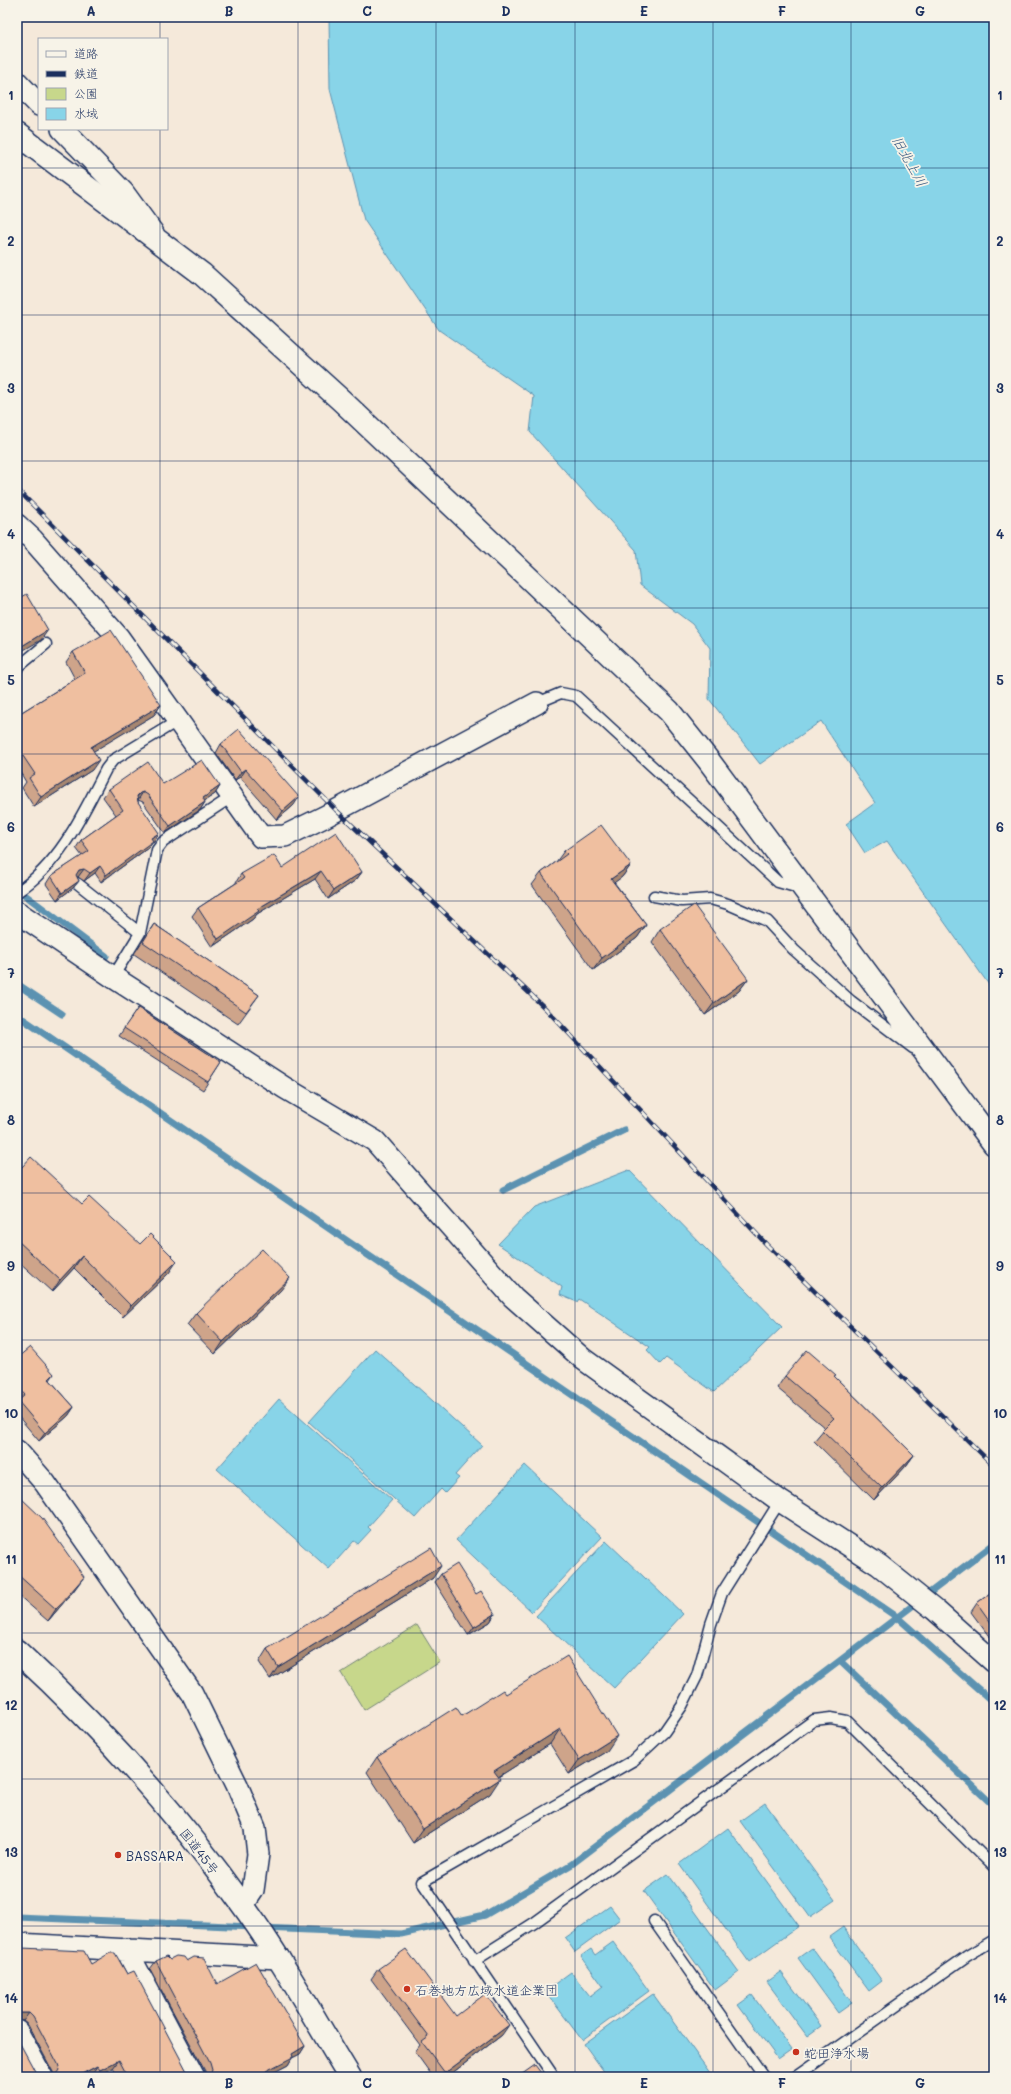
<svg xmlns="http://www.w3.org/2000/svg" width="1011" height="2094" font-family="Mali,'Klee One',sans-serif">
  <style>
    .green { fill: #c7d78b; stroke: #718374 }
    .water { fill: #88d4e8; stroke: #5c92b1 }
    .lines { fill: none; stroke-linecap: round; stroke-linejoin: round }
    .stream { stroke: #5c92b1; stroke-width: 7 }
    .lane-casing { stroke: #1b2f5e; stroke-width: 13 }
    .street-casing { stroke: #1b2f5e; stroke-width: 24 }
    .secondary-casing { stroke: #1b2f5e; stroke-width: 25 }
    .highway-casing { stroke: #1b2f5e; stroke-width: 25 }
    .lane { stroke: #f7f3e8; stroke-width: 10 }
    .street { stroke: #f7f3e8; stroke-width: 21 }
    .secondary { stroke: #f7f3e8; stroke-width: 22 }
    .highway { stroke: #f7f3e8; stroke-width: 22 }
    .rail-casing { stroke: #1b2f5e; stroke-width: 4.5 }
    .rail { stroke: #f7f3e8; stroke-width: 3; stroke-dasharray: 9; stroke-linecap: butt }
    .wall { fill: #cea48a; stroke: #1b2f5e }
    .shaded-wall { fill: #a78670; stroke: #1b2f5e }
    .building { fill: #efbfa0; stroke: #1b2f5e }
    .grid { fill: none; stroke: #1b2f5e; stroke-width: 1; stroke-opacity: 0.55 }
    .poi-dot { fill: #c8321e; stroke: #f7f3e8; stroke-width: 1.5 }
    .labels { text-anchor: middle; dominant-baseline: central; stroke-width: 3.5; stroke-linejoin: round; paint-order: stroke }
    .street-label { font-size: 13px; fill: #1b2f5e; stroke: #f7f3e8 }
    .poi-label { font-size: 13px; fill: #1b2f5e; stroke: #f7f3e8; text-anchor: start }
    .water-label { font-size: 14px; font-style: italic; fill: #365880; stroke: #f7f3e8 }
    .neatline { fill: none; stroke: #1b2f5e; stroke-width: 1.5 }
    .grid-label { font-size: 13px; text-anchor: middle; font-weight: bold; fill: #1b2f5e }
  </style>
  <rect width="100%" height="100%" fill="#f5e9da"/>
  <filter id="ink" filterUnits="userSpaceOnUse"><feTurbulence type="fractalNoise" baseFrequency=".025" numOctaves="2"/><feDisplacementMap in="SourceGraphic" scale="8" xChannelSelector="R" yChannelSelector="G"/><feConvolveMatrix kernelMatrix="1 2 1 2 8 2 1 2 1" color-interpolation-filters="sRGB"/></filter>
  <g filter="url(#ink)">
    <path class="green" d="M417,1625L440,1662L364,1710L341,1673Z"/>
    <path class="water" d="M329,17H994V992L887,841L865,853L846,824L875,803L821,721L760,764L709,699L710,648L692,624L640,585L636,550L530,432L534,396L439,330L364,220L330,89Z
      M629,1170L782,1327L714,1392L666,1358L660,1364L647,1350L650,1347L579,1299L577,1302L560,1295L562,1287L498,1244L534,1207Z
      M375,1349L482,1445L455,1475L459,1478L445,1493L441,1489L415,1518L309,1422Z
      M279,1399L392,1500L368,1527L371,1530L358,1544L354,1541L329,1569L217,1469Z
      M525,1465L602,1537L532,1612L456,1540Z
      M606,1541L683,1614L614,1688L536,1616Z
      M765,1803L835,1900L810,1917L740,1821Z
      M728,1828L799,1926L749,1962L679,1864Z
      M668,1874L739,1972L715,1990L644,1891Z
      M610,1906L620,1919L575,1952L565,1938Z
      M843,1927L882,1981L869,1991L829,1937Z
      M613,1942L649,1991L582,2040L545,1991L571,1972L590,1996L603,1986L581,1956L591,1949L595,1955Z
      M812,1948L852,2003L838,2013L798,1958Z
      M781,1972L821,2026L807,2036L767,1982Z
      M653,1994L713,2077H608L584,2044Z
      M752,1995L792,2049L778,2059L738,2005Z"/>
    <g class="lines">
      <path class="stream" d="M17,889L106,956
        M17,984L62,1014
        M17,1015L897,1617L994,1703
        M503,1190L624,1130
        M840,1661L994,1806
        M17,1917L253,1927
        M263,1928L401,1934L485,1915L572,1864L994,1544"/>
      <g class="lane-casing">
        <path id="lane" d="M17,668L46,644
          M537,703L561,693L576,696L778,882L799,888
          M77,883L140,933
          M17,892C60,864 83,814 106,769L113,760L179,720
          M654,896L682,901L710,899L728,904L767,921L794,950L851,1001L913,1048
          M113,977L140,933L157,850L163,842L233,796
          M654,1921L764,2077
          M474,1961L534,1923L814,1720L831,1718L847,1721L994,1867
          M554,2077L422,1882L634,1760L664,1732L682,1706L697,1676L711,1624L722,1593L780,1501
          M795,2077L967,1956L994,1940"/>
      </g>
      <g class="street-casing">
        <path id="street" d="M17,82L39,105
          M62,129L123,192L153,233
          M17,525L32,539L119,638L261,837L285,836L324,817L537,703
          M17,912L113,977L285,1088L375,1141L513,1297L583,1359L780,1501L879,1565L934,1609L994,1662
          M17,1451L45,1483L192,1693L237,1785L255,1828L258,1854L253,1890L243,1905
          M17,1944L279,1958
          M126,1949L194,2077
          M17,2031L42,2077"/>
      </g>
      <g class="secondary-casing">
        <path id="secondary" d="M17,134L202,274L342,401L669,711L709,761L994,1144"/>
      </g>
      <g class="highway-casing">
        <path id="highway" d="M17,1651C101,1728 178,1814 244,1907C283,1961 315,2020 350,2077"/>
      </g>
      <use href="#lane" class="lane"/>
      <use href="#street" class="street"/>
      <use href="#secondary" class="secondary"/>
      <use href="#highway" class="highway"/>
      <g class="rail-casing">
        <path id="rail" d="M17,489L336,810L546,1009L767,1245L994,1466"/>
      </g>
      <use href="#rail" class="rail"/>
    </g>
    <path class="wall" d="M73,652L161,705L154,715L93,751L92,770L34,807L22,788L26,782L17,767V715L75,679L66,662Z
      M221,744L294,805L277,820L240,777L235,780L216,753Z
      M163,784L220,786L215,794L204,801L205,802L200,810L165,833L143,802L138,800V802L154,841L152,842L148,848L101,882L95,873L84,881L78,877H77L79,881L73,888L57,900L46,884L51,876L82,856L76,848L81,840L116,815L103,797L109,789Z
      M564,851L631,865L622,877L614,882L646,925L637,938L593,970L532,885L541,873L556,862Z
      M282,868L362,872L356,880L328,899L315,879L257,914L253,919L212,947L192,916L198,908L236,883V882L241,874Z
      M154,924L259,995L238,1024L134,954L145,937Z
      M660,929L748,979L739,991L705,1015L652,942Z
      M138,1008L221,1062L203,1090L119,1036Z
      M17,1162L22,1167L82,1204L169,1273L123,1317L74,1268L52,1292L17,1260Z
      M281,1290L215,1354L187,1325L196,1313Z
      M17,1358L54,1374L50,1380L74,1407L68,1416L39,1441L17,1415V1402L18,1401L17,1400Z
      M785,1376H834L914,1455L906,1466L874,1500L814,1441L825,1428L777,1388Z
      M17,1497L75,1589L48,1621L17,1594Z
      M441,1574L476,1594L495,1614L490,1622L468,1635L435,1582Z
      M433,1578L270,1679L259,1662L267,1649Z
      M994,1590V1643L971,1612L977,1603Z
      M506,1694L607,1751L569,1774L550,1744L498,1777L490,1794L413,1843L367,1772L377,1757Z
      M17,1951L91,1964L127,1974L189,2075L191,2077H118L113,2068L96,2077H93L92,2074L86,2077H54L53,2072L28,2025L23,2021L17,2020Z
      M170,1959L187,1961L217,1984L305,2046L300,2054L292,2058L288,2065L268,2075L269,2077H206L205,2071L150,1969L156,1961Z
      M378,1969L456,2016L502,2035L447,2077H433L415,2052L420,2045L371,1979Z"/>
    <path class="shaded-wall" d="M48,630L41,640L17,654V649Z
      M161,705L154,715L84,757L91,747Z
      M99,760L92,770L34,807L41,797Z
      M245,769L240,777L235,780L241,772Z
      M220,786L215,794L197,806L203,798Z
      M143,792L138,800H135L132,804L140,793Z
      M299,797L294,805L277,820L283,811Z
      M205,802L200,810L165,833L170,826Z
      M159,833L154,841L152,842L148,848L101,882L106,875L151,838Z
      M631,865L622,877L603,891L611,879Z
      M100,866L95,873L84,881L90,873Z
      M84,869L78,877H74L79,870Z
      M321,871L315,879L257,914L253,919L212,947L218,939L257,909Z
      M362,872L356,880L328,899L334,890Z
      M79,881L73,888L57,900L62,893Z
      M646,925L637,938L593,970L602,958Z
      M748,979L739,991L705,1015L714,1003Z
      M82,1256L74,1268L52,1292L60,1280Z
      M177,1261L169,1273L123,1317L131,1306Z
      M290,1278L281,1290L215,1354L223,1342Z
      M74,1407L68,1416L39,1441L45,1433Z
      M914,1455L906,1466L874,1500L882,1488Z
      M441,1566L433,1578L270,1679L278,1667Z
      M84,1577L75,1589L48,1621L56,1609Z
      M495,1614L490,1622L468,1635L474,1627Z
      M560,1729L550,1744L484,1786L494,1771Z
      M617,1736L607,1751L569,1774L579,1760Z
      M500,1779L490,1794L413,1843L423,1829Z
      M17,2013H29L23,2021L17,2020Z
      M509,2025L502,2035L447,2077H443L445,2073Z
      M305,2046L300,2054L292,2058L288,2065L265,2077L266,2071L292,2054Z
      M119,2060L113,2068L96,2077H95L100,2070Z
      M97,2066L92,2074L86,2077H76Z"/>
    <path class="building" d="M27,594L48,630L17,649V600Z
      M111,630L161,705L91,747L99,760L41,797L29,778L35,774L17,747V715L85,673L73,652Z
      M239,729L299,797L283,811L245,769L241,772L221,744Z
      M202,760L220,786L203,798L205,802L170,826L148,795L143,792L140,793L137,796L138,802L159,833L151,838L153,841L106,875L100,866L90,873L84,869L79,870L76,875L79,881L62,893L51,876L89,851L81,840L123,810L109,789L148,762L163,784Z
      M601,825L631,865L611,879L646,925L602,958L541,873L567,854L564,851Z
      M336,832L362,872L334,890L321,871L257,909L259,911L218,939L198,908L244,878L241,874L274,855L282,868Z
      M694,905L748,979L714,1003L660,929Z
      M154,924L259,995L246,1012L143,942Z
      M138,1008L221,1062L208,1082L124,1028Z
      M31,1157L82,1204L89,1197L140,1244L150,1234L177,1261L131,1306L82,1256L60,1280L17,1240V1162L22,1167Z
      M262,1249L290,1278L223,1342L196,1313Z
      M30,1347L54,1374L49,1379L74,1407L45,1433L18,1401L25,1395L17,1386V1358Z
      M807,1350L836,1375L834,1376L914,1455L882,1488L822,1430L834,1418L785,1376Z
      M17,1497H20L42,1518L84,1577L56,1609L17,1574Z
      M431,1548L441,1566L278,1667L267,1649Z
      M457,1564L476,1594L481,1591L495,1614L474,1627L441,1574Z
      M994,1590V1627L977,1603Z
      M567,1656L617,1736L579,1760L560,1729L494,1771L500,1779L423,1829L377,1757L456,1707L462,1716L503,1690L506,1694Z
      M22,1948L84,1951L91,1964L110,1953H115L127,1974L134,1971L189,2075L191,2077H128L119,2060L100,2070L97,2066L76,2077H55L60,2070L58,2064L33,2017L29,2013H17V1951Z
      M406,1949L456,2016L485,1994L509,2025L445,2073L422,2042L429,2037L378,1969Z
      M167,1956L170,1959L176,1956L184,1957L187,1961L194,1957L204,1958L217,1984L256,1962L305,2046L292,2054L293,2057L266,2071L269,2077H208L210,2076L212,2070L210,2063L156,1961Z
      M17,2038L37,2075L39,2077H17Z
      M535,2065L544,2077H518Z"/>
  </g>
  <path class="grid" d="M160,17V39M298,17V2077M436,17V2077M575,17V2077M713,17V2077M851,17V2077M160,129V2077M17,168H994M17,315H994M17,461H994M17,608H994M17,754H994M17,901H994M17,1047H994M17,1193H994M17,1340H994M17,1486H994M17,1633H994M17,1779H994M17,1926H994"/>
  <g class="poi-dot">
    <circle cx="118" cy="1855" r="4"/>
    <circle cx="407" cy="1989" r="4"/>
    <circle cx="796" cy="2052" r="4"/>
  </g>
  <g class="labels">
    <g class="street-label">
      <text transform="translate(200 1851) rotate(52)">国道45号</text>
    </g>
    <g class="poi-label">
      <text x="126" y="1855">BASSARA</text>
      <text x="415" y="1989">石巻地方広域水道企業団</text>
      <text x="804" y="2052">蛇田浄水場</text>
    </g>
    <g class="water-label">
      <text transform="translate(910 161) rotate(61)">旧北上川</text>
    </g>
  </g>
  <rect width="1011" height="2094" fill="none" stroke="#f7f3e8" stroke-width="44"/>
  <rect x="38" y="38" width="130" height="92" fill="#f7f3e8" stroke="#9fa5b1"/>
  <rect x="46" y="51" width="20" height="6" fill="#f7f3e8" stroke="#9fa5b1"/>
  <text x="74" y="58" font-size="12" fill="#1b2f5e">道路</text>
  <rect x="46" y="71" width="20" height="6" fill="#1b2f5e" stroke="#9fa5b1"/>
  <text x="74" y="78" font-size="12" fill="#1b2f5e">鉄道</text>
  <rect x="46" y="88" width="20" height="12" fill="#c7d78b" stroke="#9fa5b1"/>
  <text x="74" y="98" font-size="12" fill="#1b2f5e">公園</text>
  <rect x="46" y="108" width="20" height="12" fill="#88d4e8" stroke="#9fa5b1"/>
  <text x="74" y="118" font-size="12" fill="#1b2f5e">水域</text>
  <rect x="22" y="22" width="967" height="2050" class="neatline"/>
  <g class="grid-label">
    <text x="91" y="16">A</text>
    <text x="229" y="16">B</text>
    <text x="367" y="16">C</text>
    <text x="506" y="16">D</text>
    <text x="644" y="16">E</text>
    <text x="782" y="16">F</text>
    <text x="920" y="16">G</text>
    <text x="11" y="100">1</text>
    <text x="1000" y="100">1</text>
    <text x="11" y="246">2</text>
    <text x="1000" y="246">2</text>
    <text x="11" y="393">3</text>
    <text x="1000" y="393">3</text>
    <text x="11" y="539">4</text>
    <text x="1000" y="539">4</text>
    <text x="11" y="685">5</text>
    <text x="1000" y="685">5</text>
    <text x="11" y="832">6</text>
    <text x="1000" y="832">6</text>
    <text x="11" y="978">7</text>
    <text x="1000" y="978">7</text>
    <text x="11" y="1125">8</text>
    <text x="1000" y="1125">8</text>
    <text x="11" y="1271">9</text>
    <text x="1000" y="1271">9</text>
    <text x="11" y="1418">10</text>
    <text x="1000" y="1418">10</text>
    <text x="11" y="1564">11</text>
    <text x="1000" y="1564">11</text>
    <text x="11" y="1710">12</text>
    <text x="1000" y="1710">12</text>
    <text x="11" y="1857">13</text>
    <text x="1000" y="1857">13</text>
    <text x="11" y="2003">14</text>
    <text x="1000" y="2003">14</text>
    <text x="91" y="2088">A</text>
    <text x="229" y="2088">B</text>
    <text x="367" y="2088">C</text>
    <text x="506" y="2088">D</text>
    <text x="644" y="2088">E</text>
    <text x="782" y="2088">F</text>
    <text x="920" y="2088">G</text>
  </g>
</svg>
